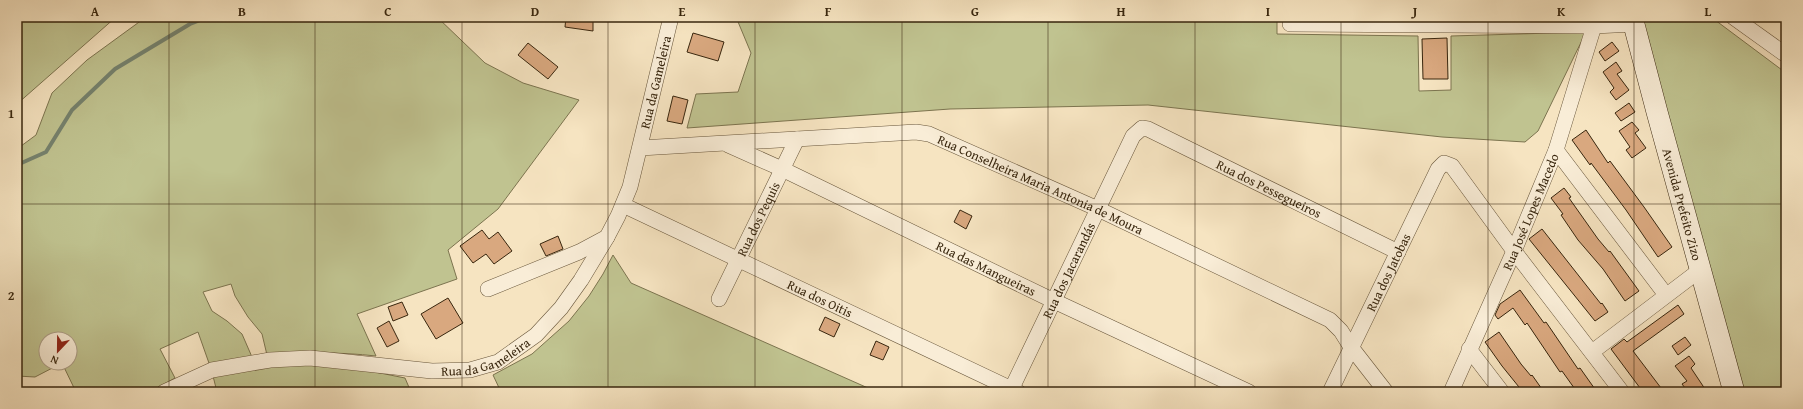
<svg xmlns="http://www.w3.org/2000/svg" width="1803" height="409" font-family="'Gentium Book Plus',serif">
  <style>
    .green { fill: #c0c390; stroke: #7c744f; fill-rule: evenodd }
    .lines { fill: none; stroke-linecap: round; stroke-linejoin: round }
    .stream { stroke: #75826e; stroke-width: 4 }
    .building { fill: #d9a87f; stroke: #38260e }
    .minor-casing { stroke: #68563b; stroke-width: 16 }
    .secondary-casing { stroke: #38260e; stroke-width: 22 }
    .minor { stroke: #f9edd7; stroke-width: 15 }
    .secondary { stroke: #f9edd7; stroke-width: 21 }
    .grid { fill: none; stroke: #38260e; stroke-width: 1; stroke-opacity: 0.55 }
    .labels { text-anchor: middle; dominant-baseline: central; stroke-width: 3; stroke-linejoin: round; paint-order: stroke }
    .street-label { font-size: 13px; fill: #38260e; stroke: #f9edd7 }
    .neatline { fill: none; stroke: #38260e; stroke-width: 1.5 }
    .grid-label { font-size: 13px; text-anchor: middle; font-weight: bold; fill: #38260e }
  </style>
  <rect width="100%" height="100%" fill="#f6e4c1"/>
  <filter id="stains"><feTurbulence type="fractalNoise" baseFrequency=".005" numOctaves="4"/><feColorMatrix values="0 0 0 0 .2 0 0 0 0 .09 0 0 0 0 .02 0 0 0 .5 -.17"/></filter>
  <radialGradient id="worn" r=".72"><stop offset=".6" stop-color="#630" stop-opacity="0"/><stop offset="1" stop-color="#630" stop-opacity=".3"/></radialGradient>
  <path class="green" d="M17,17H116L17,104Z
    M146,17H437L485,63L523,83L579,100L498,209L448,250L457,279L357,314L376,356C340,352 304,352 267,355L262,334L248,317L235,296L231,284L203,292L212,311L227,321L242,334L252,357L210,366L198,332L160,349L175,378L150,392H76L62,363L35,377L17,376V149L36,135L52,93L87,60ZM46,339H70V363H46Z
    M736,17H1277V34L1418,36L1419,91L1451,90V36L1586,32L1538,131L1525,142L1442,137L1148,105L950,109L687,128L696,94L738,92L751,53Z
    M1640,17H1711L1786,73V392H1738Z
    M613,255L631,283L877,392H501L493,375L532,354L569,321L589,296L603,274Z
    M310,365L355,368L405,378L411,392H217L213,376L269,366Z"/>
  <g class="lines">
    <path class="stream" d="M17,165L46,152L72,110L115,69L190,24L208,17"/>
  </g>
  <path class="building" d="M566,17H593V31L565,27Z
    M693,33L724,42L718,61L687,52Z
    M1447,38L1448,79H1423L1422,39Z
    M1612,42L1619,51L1605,61L1599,52Z
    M528,43L558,67L548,79L518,55Z
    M1616,62L1622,71L1617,74L1629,90L1616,100L1610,92L1614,88L1603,72Z
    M673,96L688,100L682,124L667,121Z
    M1629,103L1635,112L1621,121L1615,113Z
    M1632,122L1639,130L1635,133L1646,148L1632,158L1626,150L1630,147L1619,131Z
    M1586,130L1608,163L1610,161L1644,207L1672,247L1658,257L1626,210L1591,163L1590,165L1572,140Z
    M1564,188L1571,197L1569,198L1598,239L1609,252L1610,251L1639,291L1625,301L1603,269L1578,240L1561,215L1563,214L1551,198Z
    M960,210L972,216L966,229L954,222Z
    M1542,229L1601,304L1602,303L1608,312L1595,321L1529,239Z
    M482,230L489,239L498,232L512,251L494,264L486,254L473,263L460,246Z
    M558,236L563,249L546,256L540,244Z
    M1520,290L1544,323L1546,322L1578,369L1580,368L1597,392H1577L1562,371L1560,372L1527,323L1525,325L1513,308L1498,319L1495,315L1500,304Z
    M448,298L463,323L436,339L421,314Z
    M402,302L408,315L393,321L388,307Z
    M1678,305L1684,314L1633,351L1661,388L1656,392H1643L1611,349L1624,339L1627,342Z
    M825,317L840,324L834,337L819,330Z
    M389,321L399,341L387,347L377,328Z
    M1499,332L1521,364L1531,376L1532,375L1544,392H1523L1502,366L1485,342Z
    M1685,337L1691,345L1678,355L1672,346Z
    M876,341L889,347L883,360L870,355Z
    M1689,356L1695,364L1691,368L1707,392H1688L1682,384L1687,381L1675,366Z"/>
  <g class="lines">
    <g class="minor-casing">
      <g id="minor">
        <path d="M1733,17L1786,55"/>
        <path d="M1290,24L1594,26L1634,24"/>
        <path id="s1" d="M728,145L782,169L1054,301L1249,392"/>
        <path id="s2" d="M640,148L916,132L929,134L1098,209L1330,320L1341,331L1351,347L1386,392"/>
        <path d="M1556,150L1666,295"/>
        <path id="s3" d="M623,205L1018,392"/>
        <path id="s4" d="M488,289L579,252L607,237L618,216L630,187L671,17"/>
        <path id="s5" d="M719,299L797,139"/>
        <path d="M1469,349L1502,392"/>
        <path d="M1592,352L1700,270"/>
        <path id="s6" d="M164,392L212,370L270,360L310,358L432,371L470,370L498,362L536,335L561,308L581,280L607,237"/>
        <path id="s7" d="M1010,392L1133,136L1142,128L1148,129L1398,252"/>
        <path id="s8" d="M1330,392L1438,169L1444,163L1452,166L1514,251L1622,392"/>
        <path id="s9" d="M1451,392L1514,251L1556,150L1594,26"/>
      </g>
    </g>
    <g class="secondary-casing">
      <g id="secondary">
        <path id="s10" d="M1632,17L1657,112L1734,392"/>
      </g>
    </g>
    <use href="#minor" class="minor"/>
    <use href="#secondary" class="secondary"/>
  </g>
  <path class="grid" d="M169,17V392M315,17V392M462,17V392M608,17V392M755,17V392M902,17V392M1048,17V392M1195,17V392M1341,17V392M1488,17V392M1634,17V392M17,204H1786"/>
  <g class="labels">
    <g class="street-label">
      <text stroke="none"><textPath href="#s4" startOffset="293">Rua da Gameleira</textPath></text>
      <text stroke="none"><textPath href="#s2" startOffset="412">Rua Conselheira Maria Antonia de Moura</textPath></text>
      <text stroke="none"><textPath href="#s7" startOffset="437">Rua dos Pessegueiros</textPath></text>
      <text stroke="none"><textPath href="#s10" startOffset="194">Avenida Prefeito Zizo</textPath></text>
      <text stroke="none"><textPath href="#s9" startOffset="197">Rua José Lopes Macedo</textPath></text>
      <text stroke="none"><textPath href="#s5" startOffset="89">Rua dos Pequis</textPath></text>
      <text stroke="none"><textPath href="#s1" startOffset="286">Rua das Mangueiras</textPath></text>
      <text stroke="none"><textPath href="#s7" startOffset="135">Rua dos Jacarandás</textPath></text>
      <text stroke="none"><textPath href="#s8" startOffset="133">Rua dos Jatobas</textPath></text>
      <text stroke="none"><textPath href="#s3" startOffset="218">Rua dos Oitis</textPath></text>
      <text stroke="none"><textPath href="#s6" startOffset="331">Rua da Gameleira</textPath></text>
    </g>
  </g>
  <rect width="1803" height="409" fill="none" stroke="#f6e4c1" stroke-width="44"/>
  <g transform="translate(58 351) rotate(202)"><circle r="19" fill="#f9edd7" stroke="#ac9d87"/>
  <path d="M0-3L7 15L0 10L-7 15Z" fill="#8f2418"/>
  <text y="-6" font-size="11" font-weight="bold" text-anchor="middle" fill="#38260e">N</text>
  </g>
  <rect x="22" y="22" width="1759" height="365" class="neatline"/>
  <g class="grid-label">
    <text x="95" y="16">A</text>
    <text x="242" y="16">B</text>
    <text x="388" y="16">C</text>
    <text x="535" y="16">D</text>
    <text x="682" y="16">E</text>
    <text x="828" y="16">F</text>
    <text x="975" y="16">G</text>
    <text x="1121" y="16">H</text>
    <text x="1268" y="16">I</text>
    <text x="1415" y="16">J</text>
    <text x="1561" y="16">K</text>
    <text x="1708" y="16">L</text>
    <text x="11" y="118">1</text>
    <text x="11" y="300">2</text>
  </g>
  <rect width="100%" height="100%" filter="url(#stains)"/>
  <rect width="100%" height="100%" fill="url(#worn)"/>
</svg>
